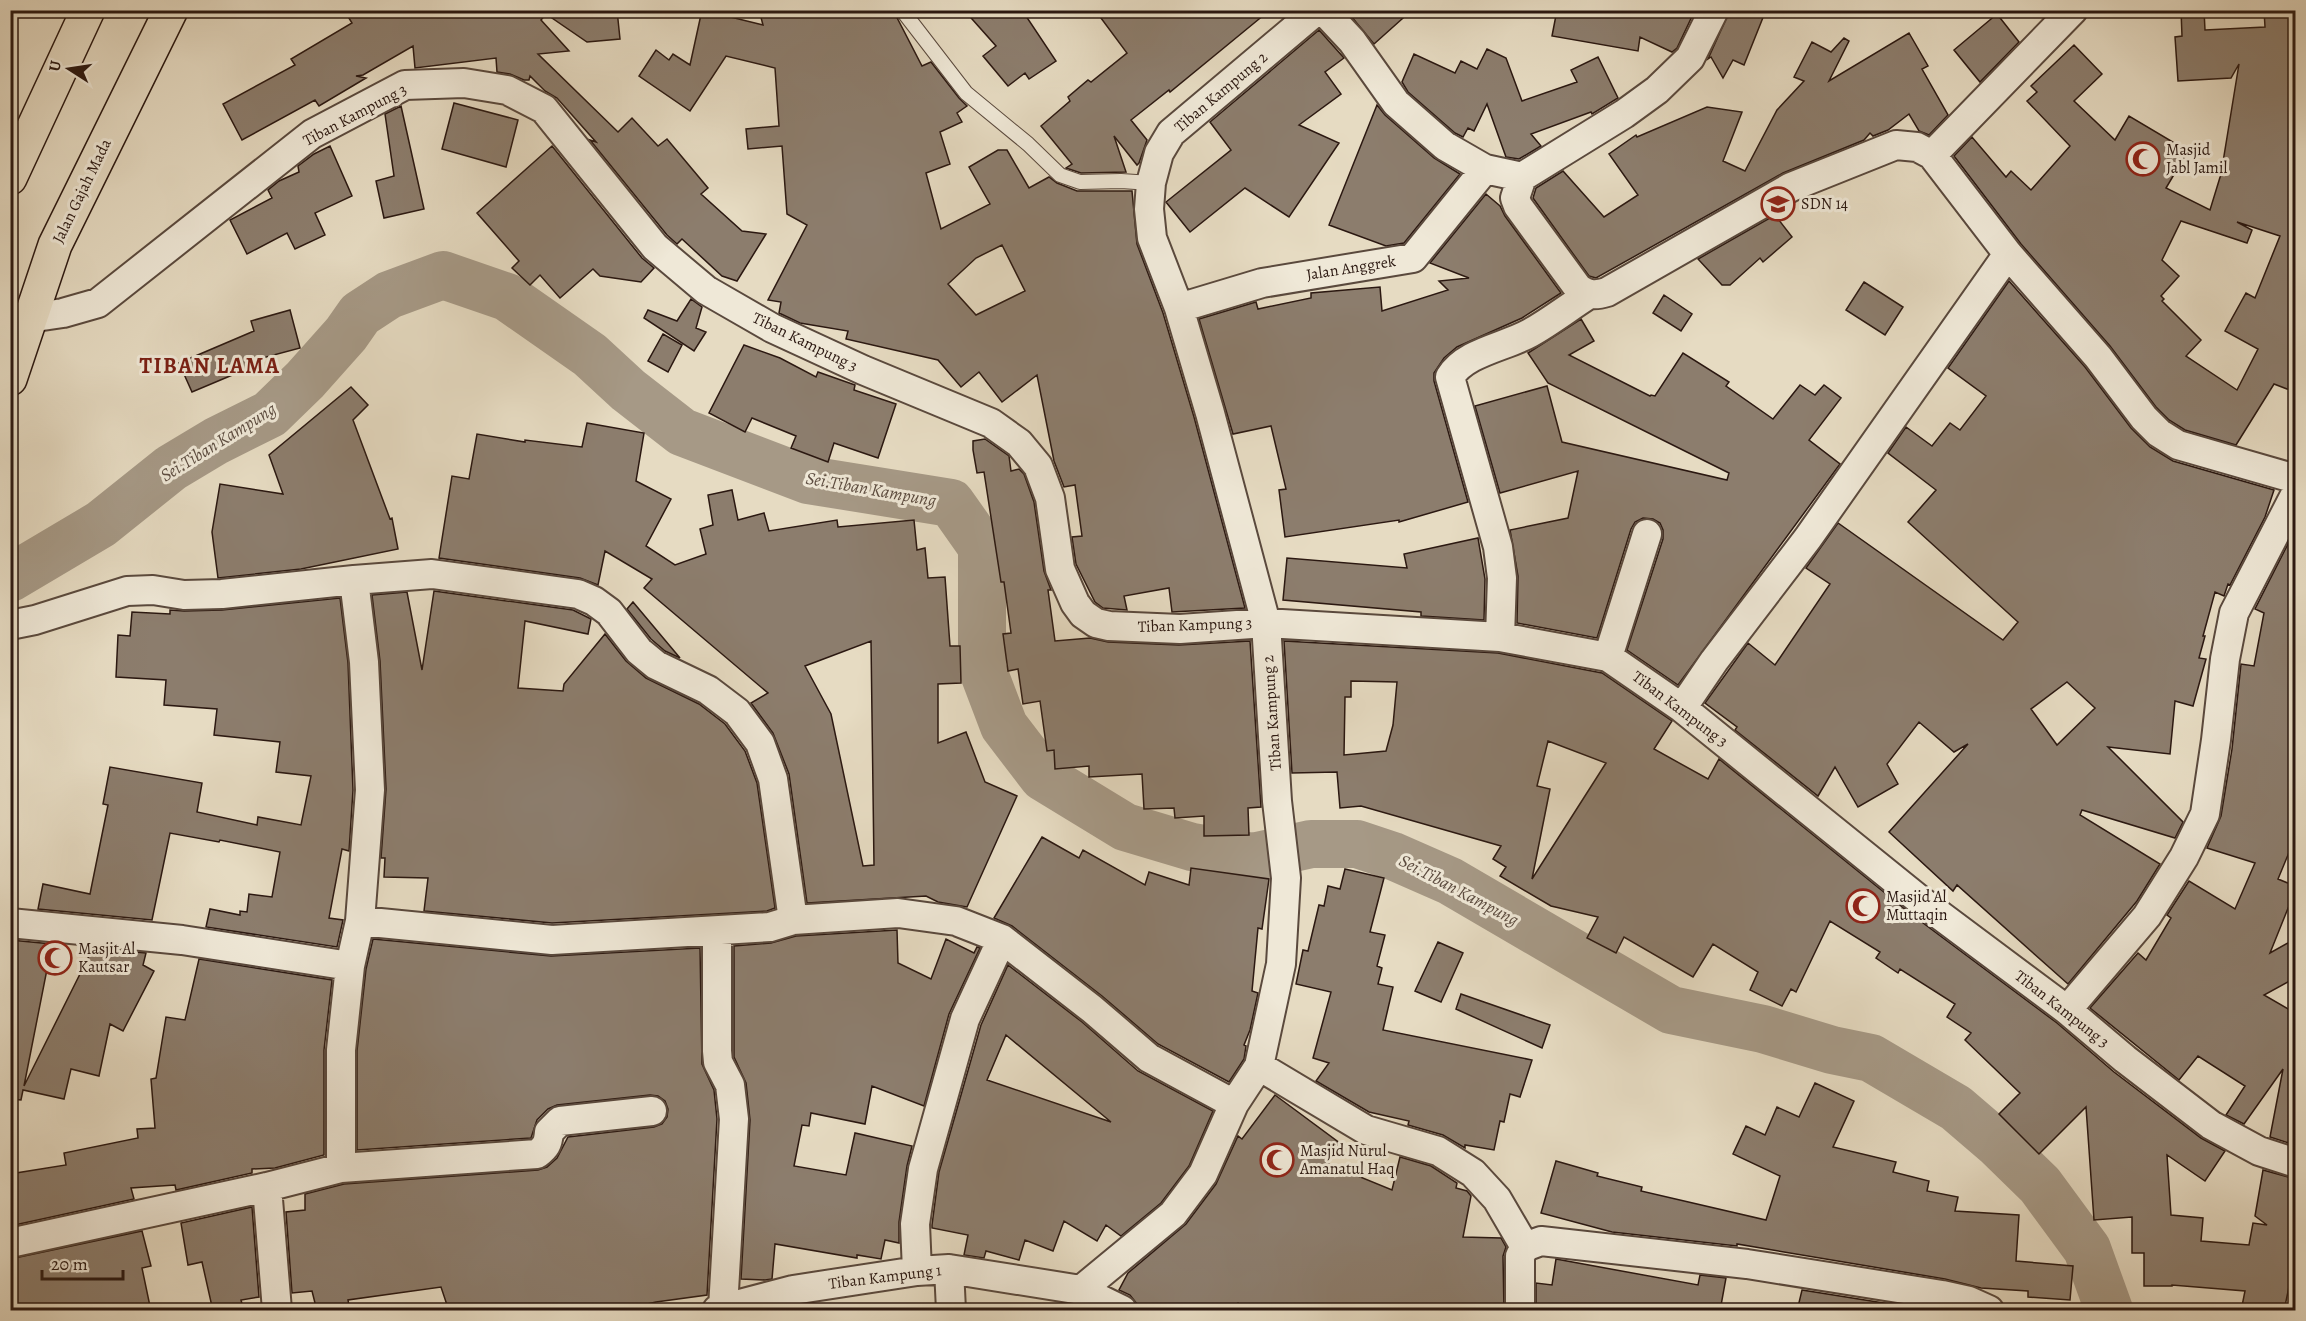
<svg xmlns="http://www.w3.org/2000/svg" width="2306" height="1321" font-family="Alegreya,serif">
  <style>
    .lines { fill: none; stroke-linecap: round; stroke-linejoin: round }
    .river { stroke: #a69986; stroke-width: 48 }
    .building { fill: #8c7d6d; stroke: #2b1811; stroke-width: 1.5; fill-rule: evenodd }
    .service-casing { stroke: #5a493d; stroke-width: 16 }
    .minor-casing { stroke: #5a493d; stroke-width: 32 }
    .trunk-casing { stroke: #2b1811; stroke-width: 36 }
    .service { stroke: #efe8d7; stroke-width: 14 }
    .minor { stroke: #efe8d7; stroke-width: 28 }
    .trunk { stroke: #e6dbc2; stroke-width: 33 }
    .labels { text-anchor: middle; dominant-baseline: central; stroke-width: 6; stroke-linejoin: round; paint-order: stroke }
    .street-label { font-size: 16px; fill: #2b1811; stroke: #efe8d7 }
    .poi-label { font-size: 16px; fill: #2b1811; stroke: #efe8d7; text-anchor: start }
    .water-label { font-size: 18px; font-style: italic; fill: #5c4c40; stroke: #efe8d7 }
    .district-label { font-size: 22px; font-weight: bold; letter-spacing: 1.5px; fill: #7a1f14; stroke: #efe8d7 }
  </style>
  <rect width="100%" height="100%" fill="#e6dbc2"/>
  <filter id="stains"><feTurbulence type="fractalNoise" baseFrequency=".00333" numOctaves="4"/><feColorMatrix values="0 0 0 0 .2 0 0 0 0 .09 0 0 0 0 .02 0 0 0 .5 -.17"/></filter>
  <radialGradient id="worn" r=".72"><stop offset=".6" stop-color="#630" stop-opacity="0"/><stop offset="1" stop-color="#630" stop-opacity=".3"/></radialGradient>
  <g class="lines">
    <path class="river" d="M10,578L101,524L171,468L216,441L270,414L305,380L346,334L360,314L389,295L443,275L507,297L590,355L628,390L682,432L808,480L951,503L982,547V668L1004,726L1043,777L1125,827L1192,847L1253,857L1311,844H1357L1393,856L1450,881L1671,1010L1763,1029L1832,1050L1871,1058L1956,1108L1998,1144L2040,1185L2087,1249L2109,1310"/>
  </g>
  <path class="building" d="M344,10H617L620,39L587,42L546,14L541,20L569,51L538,54L618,132L632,118L658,146L667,139L708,188L701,194L742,231L766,234L737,281L722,276L682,239L677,244L667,235L590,140L596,142L557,98L545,91L530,76L529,80H524L510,74L497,72L496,58L415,68L413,46L363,75L356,76L366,78L319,106L315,100L242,140L223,104L295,65L291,59L352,23Z
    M702,10L763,25L759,10H893L922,66L931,62L959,98L967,106L957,113L962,122L940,132L950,164L926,173L941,229L990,204L969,167L998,150H1007L1029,188L1049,177L1057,183L1077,191H1132L1137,244L1163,313L1194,417L1245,608L1172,612L1169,588L1124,596L1127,610L1103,608L1095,602L1076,564L1072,537L1082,536L1075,485L1064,487L1054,461L1037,375L1002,402L979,372L961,387L938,360L846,339L848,331L800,323L779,313L781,302L768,300L807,225L787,214L782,146L748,149L746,129L779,126L775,68L726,56L690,111L639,76L656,50L669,60L673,54L690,65ZM1002,245L1025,291L976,315L948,284L976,258Z
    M964,10H1022L1056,61L1029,79L1025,73L1008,86L983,56L996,46Z
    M1095,10H1270L1170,92L1169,90L1131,120L1147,140L1139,163L1137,165L1114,136L1126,172L1081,173L1066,168L1072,164L1041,126L1070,101L1068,97L1088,80L1091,82L1127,53Z
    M1346,10H1412L1374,44Z
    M1557,10H1639L1659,14L1661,10H1695L1677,48L1672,52L1640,37L1638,51L1552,36Z
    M1730,10H1766L1744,65L1733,60L1723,78L1711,57L1708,59Z
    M2181,10H2204L2205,30L2265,27L2264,10H2295V392L2274,384L2236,445L2185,430L2169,420L2156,407L2110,346L2021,244L1954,156L1972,137L2006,177L2011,171L2031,190L2070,146L2027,101L2037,92L2031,86L2074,45L2102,74L2074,101L2115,140L2129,116L2188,151L2166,188L2210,210L2221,174L2239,64L2231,78L2178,81L2175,37L2182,36ZM2181,221L2247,243L2252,230L2237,222L2280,236L2255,298L2246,293L2225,331L2258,349L2237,390L2186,356L2201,340L2162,301L2164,299L2161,296L2179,276L2162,260Z
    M1997,14L2019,42L1980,82L1954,50Z
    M1319,30L1344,58L1325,72L1341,94L1299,125L1339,143L1289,217L1245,188L1190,232L1166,202L1231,150L1210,122Z
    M1909,33L1928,66L1922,69L1948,115L1929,135L1919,131L1909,114L1888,130L1873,136L1870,133L1864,140L1783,173L1596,278L1589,276L1533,198L1536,188L1563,171L1604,217L1638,195L1609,154L1636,135L1637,137L1707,107L1742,112L1723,161L1745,171L1777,110L1804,81L1794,77L1812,42L1831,52L1844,38L1849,41L1829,81Z
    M1487,49L1506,58L1522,101L1577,82L1571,70L1598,57L1618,98L1592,114L1591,112L1531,134L1541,146L1519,159L1506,157L1487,104L1474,131L1468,128L1463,137L1455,133L1408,92L1402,82L1414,54L1455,73L1461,61L1477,69Z
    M454,103L518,120L506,167L442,149Z
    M1377,105L1385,115L1434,158L1460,174L1404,243L1386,246L1329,225Z
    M401,106L424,209L384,218L376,181L394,176L385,114Z
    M330,146L352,196L315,213L325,235L295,249L287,233L247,254L230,220L272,198L268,190L279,181L299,172L298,166L314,154Z
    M552,146L642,258L654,268L641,282L600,276L593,269L560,298L540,275L530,285L512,268L519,261L477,213Z
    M1486,194L1500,206L1505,216L1561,293L1522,318L1457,347L1444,358L1434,373V381L1468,502L1399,522V520L1285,537L1279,490L1286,489L1271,426L1233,434L1199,319L1256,302L1258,309L1311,298V293L1380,287L1382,311L1448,290L1439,281L1469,278L1430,263Z
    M1775,215L1792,237L1763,262L1760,258L1730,285H1722L1698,259Z
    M2009,281L2085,367L2131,428L2150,447L2173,461L2274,490L2265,517L2230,585L2228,584L2224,596L2215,592L2203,636H2205L2199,658L2206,659L2193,706L2175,701L2170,754L2108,747L2183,822L2175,838L2082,810L2080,815L2160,864L2137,901L2068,984L1957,885L1953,891L1889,832L1968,744L1954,752L1919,722L1887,764L1898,784L1858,807L1835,767L1818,796L1735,730L1737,727L1705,703L1748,643L1775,665L1830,584L1806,568L1838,523L2003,640L2018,622L1908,522L1936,490L1888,453L1906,427L1932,446L1950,423L1960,430L1986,396L1948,368ZM2067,682L2095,708L2057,745L2031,709Z
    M1864,282L1903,307L1885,335L1846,310Z
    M1664,295L1692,314L1681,331L1653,313Z
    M691,299L702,307L696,328L706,332L694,351L644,318L648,310L677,321Z
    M290,310L300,348L247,362L249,368L192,392L179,363L254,331L251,321Z
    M1581,319L1594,341L1569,355L1650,396L1651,395L1655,396L1683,353L1729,382L1726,386L1773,419L1800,385L1815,395L1824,385L1841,398L1809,440L1840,464L1678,685L1627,650L1663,539V530L1660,523L1653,519L1643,518L1635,522L1631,529L1597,638L1517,623L1518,576L1510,530L1568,518L1578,471L1500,493L1475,406L1547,386L1562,442L1727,480L1729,473L1548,383L1528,353Z
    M663,334L682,345L668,372L648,361Z
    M744,345L780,358L816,377L818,372L855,385L854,390L896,404L878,458L834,443L828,462L791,448L796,436L752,418L745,432L709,413Z
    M351,387L368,405L353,420L390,519L392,518L398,549L301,569L218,578L212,532L220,484L283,494L269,455Z
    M587,423L644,433L636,481L671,499L646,546L675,565L706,554L700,529L713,525L708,495L732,490L738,520L764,513L769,531L837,520L838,527L914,520L917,550L925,548L928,578L945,577L950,646H960L961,683L938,684V743L966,732L985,782L1017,796L967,907L938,902L926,896L807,903L789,774L773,733L751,703L768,693L644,588L652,579L605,551L598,585L580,578L439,558L452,476L469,479L477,434L525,442V440L582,447ZM871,641L874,865L863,866L831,714L805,666Z
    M985,439L1009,456L1011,471L1019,469L1024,474L1034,502L1044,571L1051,590H1048L1055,641L1090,638L1108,642L1179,645L1250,641L1261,807L1248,808L1249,835L1204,836V816L1175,818L1174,808L1144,809L1142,774L1089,777V766L1055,769L1054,750L1047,751L1040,701L1023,704L1018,669L1008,671L1003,634L1011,633L1004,582H1001L984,472L977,473L973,450V441Z
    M2295,530V740L2290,769L2295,772V838L2278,879L2295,886V891L2270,953L2295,939V978L2264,995L2295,1013V1050L2290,1057L2295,1058V1145L2270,1137L2283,1069L2244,1124L2226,1115L2245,1086L2198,1056L2179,1080L2090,1008L2138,953L2146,960L2171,918L2167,915L2189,881L2235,909L2255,863L2207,848L2221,816L2232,749L2241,664L2254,666L2264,613L2255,609Z
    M1478,538L1485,579L1484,620L1421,616V612L1283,600L1287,558L1407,568L1404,554Z
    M434,591L573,610L591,619L588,634L525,621L518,688L563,691L564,684L605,634L626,661L646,678L699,704L725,724L745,751L757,783L775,908L767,911L552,923L424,911L428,878L384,877L385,858H381L386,789L380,661L372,595L407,592L422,670Z
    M340,598L348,663L353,790L349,851L342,849L329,918L343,920L337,947L206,927L210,909L240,915V911L247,912L249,894L272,897L280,852L220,840L219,842L170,833L152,920L38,909L43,884L90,894L108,805L103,804L110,767L202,783L197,812L257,825L258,817L301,825L311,776L276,772L280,742L214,735L217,709L164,705L166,680L116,677L118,635L130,636L132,612L170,614V610L184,611L222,610Z
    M633,602L680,658L665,651L651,639L627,609Z
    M1284,641L1498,653L1602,673L1672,721L1654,749L1708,779L1719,759L1911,914L2057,1023L2114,1072L2201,1138L2225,1151L2205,1181L2167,1155L2171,1215L2203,1218L2201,1241L2249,1245L2253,1223L2267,1225L2255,1216L2263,1170L2295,1179V1245L2291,1261L2294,1262L2284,1311H2241L2245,1291L2172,1285V1286H2144V1253H2132V1217L2094,1220L2086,1107L2039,1154L1999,1114L2020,1093L1965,1040L1971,1033L1947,1017L1955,1004L1900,969L1898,973L1876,958L1880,952L1830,921L1796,992L1791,989L1782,1006L1750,990L1758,972L1713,944L1693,977L1624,937L1616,953L1587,938L1598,917L1551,906L1500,876L1506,867L1493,859L1501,846L1361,806L1340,808L1337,772L1292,773ZM1351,681L1397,682L1393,725L1386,751L1344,755L1345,697H1351ZM1548,741L1606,763L1532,879L1550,789L1537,786Z
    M1042,837L1079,858L1083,850L1145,885L1149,872L1189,885L1191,868L1269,879L1262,929L1258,928L1252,991L1258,993L1250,1030L1244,1045L1246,1046L1244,1059L1229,1082L1158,1044L1102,996L1012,926L994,918Z
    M1345,869L1384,878L1370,932L1385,935L1377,966L1382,968L1378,984L1393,987L1383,1030L1532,1060L1520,1097L1510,1094L1504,1122L1500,1121L1494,1150L1465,1145V1148L1443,1135L1408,1125L1409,1121L1369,1112L1316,1081L1329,1063L1313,1058L1331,992L1296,984L1303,950L1308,951L1319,905L1324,906L1328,886L1340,889Z
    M897,930L898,963L931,979L946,939L974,953L977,947L980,948L949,1014L924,1106L872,1086L865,1124L811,1113L809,1126L802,1125L794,1166L846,1175L855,1133L912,1146L907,1166L899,1222V1243L885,1240L881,1259L857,1255V1258L775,1244L772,1279L765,1280L741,1279L750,1120L746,1083L734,1057V946L771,943L796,936Z
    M373,939L551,956L700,948L702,1064L714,1090L717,1119L707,1295L656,1302L616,1311H449L441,1287L348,1300L350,1311H317L312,1291L292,1293L286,1212L305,1210V1194L344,1184L538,1170L547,1167L557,1158L568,1137L654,1127L662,1124L667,1117L668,1109L665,1101L658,1096L650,1095L557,1105L548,1109L537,1120L531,1138L357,1150V1051L366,969Z
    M10,940L52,944L24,1086L93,948L146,953L143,965L154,971L123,1031L110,1024L99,1076L71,1069L64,1099L23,1090L21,1100L10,1099V1036L17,1007L10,1005Z
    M1438,942L1463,953L1441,1002L1415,991Z
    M199,959L332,980L324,1050V1155L275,1168L252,1169V1173L176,1190L175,1185L131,1188L134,1199L10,1226V1174L66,1165L64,1153L138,1138L137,1129L155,1128L151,1079L156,1078L166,1017L185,1020Z
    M1008,965L1082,1022L1138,1071L1213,1111L1189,1166L1161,1203L1121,1236L1106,1225L1097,1241L1064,1221L1053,1251L1025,1240L1019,1260L986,1251L984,1258L964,1255L968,1235L932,1228V1225L939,1172L981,1025ZM1006,1035L1111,1122L987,1080Z
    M1461,994L1550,1025L1542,1048L1456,1009Z
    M1815,1083L1854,1101L1833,1147L1896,1162L1893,1172L1929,1181L1927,1191L1958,1197L1955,1211L2019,1215L2016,1261L2073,1266L2070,1300L2028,1297V1291L1981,1288L1945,1279L1737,1244V1246L1612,1232L1541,1213L1556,1161L1598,1173L1597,1176L1642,1187L1641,1191L1766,1220L1780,1176L1733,1154L1746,1126L1765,1135L1777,1107L1799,1117Z
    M1275,1095L1341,1144L1326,1163L1392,1190L1400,1157L1431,1166L1457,1183L1456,1188L1467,1191L1471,1196L1463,1237L1501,1238L1506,1247L1503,1256L1504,1311H1245L1238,1303L1229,1311H1151L1137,1304L1130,1295L1119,1290L1128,1273L1186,1224L1216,1184L1238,1136L1242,1139Z
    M252,1207L259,1297L241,1300L244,1311H213L202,1262L188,1265L181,1223Z
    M142,1231L151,1266L142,1268L151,1311H10V1259Z
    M1556,1259L1698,1285L1700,1275L1726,1278L1720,1311H1618L1585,1305L1584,1311H1536V1283L1552,1285Z
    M1802,1290L1934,1311H1797Z"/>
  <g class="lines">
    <g class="service-casing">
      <path id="service" d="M902,10L966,93L1028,144L1060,175L1080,182L1121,181L1151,183"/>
    </g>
    <g class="minor-casing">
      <path id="minor" d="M1323,10L1352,41L1396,103L1445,146L1485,169L1522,177L1624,114L1657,90L1690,58L1714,10
        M1932,155L2073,10
        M1522,177L1515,198L1518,206L1578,288C1589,295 1594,296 1607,292L1791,187L1896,145L1917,147L1932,155L2008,254L2098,357L2144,418L2159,433L2178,445L2296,479
        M1179,308L1262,283L1413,258L1485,169
        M29,318L63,313L98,303L312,134L405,85L464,83L507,90L544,109L655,247L706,290L772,328L863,370L991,423L1019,443L1038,466L1050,498L1060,569L1075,603L1083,614L1096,623L1109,626L1180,629L1266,623L1500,637L1608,657L1682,708L1921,901L2067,1010L2125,1059L2211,1125L2259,1151L2296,1163
        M354,580L432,574L578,594L594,601L609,612L639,651L656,665L708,690L737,712L760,743L773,779L793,920
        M10,625L35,620L127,591L153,590L184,595L222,594L354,580L364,662L370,790L360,921L350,966L341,1050V1168
        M1500,637L1502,578L1498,547L1450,377C1465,352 1505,347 1530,333C1550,322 1569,307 1588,295
        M1608,657L1647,534
        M1682,708L1714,661L1808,538L2008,254
        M360,921L552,940L770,927L793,920L898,913L956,921L1002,939L1092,1009L1149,1058L1234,1104
        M10,923L182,940L350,966
        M717,931V1051L718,1062L730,1085L734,1119L723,1308
        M2067,1010L2147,916L2184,857L2205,814L2216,740L2225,659L2234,613L2296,493
        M1259,1066L1366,1130L1438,1151L1473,1173L1497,1199L1525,1247
        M267,1187L277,1310
        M10,1243L267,1187L341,1168L537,1154C546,1147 548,1144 549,1132L560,1121L652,1111
        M949,1269L951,1310
        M917,1271L915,1224L923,1169L965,1019L1002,939
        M1081,1290L1173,1214L1203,1174L1234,1104L1259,1066L1281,964L1286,878L1277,801L1266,623L1210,413L1179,308L1152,238L1149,209L1151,183L1159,153L1171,133L1317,10
        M717,1310L793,1290L917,1271L949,1269L1081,1290L1122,1310
        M1520,1310V1256L1525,1247L1541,1241L1747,1264L1942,1295L1969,1301L1989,1310"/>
    </g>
    <g class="trunk-casing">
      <path id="trunk" d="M10,178L88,10
        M10,379L55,245L171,10"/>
    </g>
    <use href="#service" class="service"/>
    <use href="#minor" class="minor"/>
    <use href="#trunk" class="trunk"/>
  </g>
  <defs>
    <g id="mosque-ring" transform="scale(1.725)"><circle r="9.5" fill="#efe8d7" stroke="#8f2418" stroke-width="1.5"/><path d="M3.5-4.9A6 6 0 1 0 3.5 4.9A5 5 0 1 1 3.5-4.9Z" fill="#8f2418"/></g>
    <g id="school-ring" transform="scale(1.725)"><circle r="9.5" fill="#efe8d7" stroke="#8f2418" stroke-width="1.5"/><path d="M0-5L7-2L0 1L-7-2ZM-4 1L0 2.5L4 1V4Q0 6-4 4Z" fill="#8f2418"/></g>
  </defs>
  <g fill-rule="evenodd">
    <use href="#mosque-ring" x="2143" y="159"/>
    <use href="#school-ring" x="1778" y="204"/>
    <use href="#mosque-ring" x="1863" y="906"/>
    <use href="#mosque-ring" x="55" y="958"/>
    <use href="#mosque-ring" x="1277" y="1160"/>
  </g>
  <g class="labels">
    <g class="street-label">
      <text transform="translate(1221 92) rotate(-40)">Tiban Kampung 2</text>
      <text transform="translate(355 115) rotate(-28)">Tiban Kampung 3</text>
      <text transform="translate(82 191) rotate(-64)">Jalan Gajah Mada</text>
      <text transform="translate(1351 268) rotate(-9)">Jalan Anggrek</text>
      <text transform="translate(805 342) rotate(26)">Tiban Kampung 3</text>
      <text transform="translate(1195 625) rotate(-2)">Tiban Kampung 3</text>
      <text transform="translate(1680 709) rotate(37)">Tiban Kampung 3</text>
      <text transform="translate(1272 713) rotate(-94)">Tiban Kampung 2</text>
      <text transform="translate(2062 1009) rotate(38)">Tiban Kampung 3</text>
      <text transform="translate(885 1277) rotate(-7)">Tiban Kampung 1</text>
    </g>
    <g class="poi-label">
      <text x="2166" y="150">Masjid<tspan x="2166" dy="18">Jabl Jamil</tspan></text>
      <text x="1801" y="204">SDN 14</text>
      <text x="1886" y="897">Masjid Al<tspan x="1886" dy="18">Muttaqin</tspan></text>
      <text x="78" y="949">Masjit Al<tspan x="78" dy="18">Kautsar</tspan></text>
      <text x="1300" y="1151">Masjid Nurul<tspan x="1300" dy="18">Amanatul Haq</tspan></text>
    </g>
    <g class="water-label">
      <text transform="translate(218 442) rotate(-32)">Sei.Tiban Kampung</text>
      <text transform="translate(871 489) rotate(10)">Sei.Tiban Kampung</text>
      <text transform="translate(1459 890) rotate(28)">Sei.Tiban Kampung</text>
    </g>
    <g class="district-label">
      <text x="210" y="366">TIBAN LAMA</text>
    </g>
  </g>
  <rect width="2306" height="1321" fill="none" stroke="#e6dbc2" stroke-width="36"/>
  <rect x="12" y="12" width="2282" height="1297" fill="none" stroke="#2b1811" stroke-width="3"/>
  <rect x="18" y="18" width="2270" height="1285" fill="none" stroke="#2b1811" stroke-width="1.5"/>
  <g transform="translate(69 69) rotate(282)" stroke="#efe8d7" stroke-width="4.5" paint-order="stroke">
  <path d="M0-4.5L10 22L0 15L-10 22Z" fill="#2b1811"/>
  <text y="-9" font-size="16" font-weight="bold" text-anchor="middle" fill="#2b1811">U</text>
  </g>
  <path d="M42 1270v9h81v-9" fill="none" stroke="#2b1811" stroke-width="3"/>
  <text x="51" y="1270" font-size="18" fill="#2b1811" stroke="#efe8d7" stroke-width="4.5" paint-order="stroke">20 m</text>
  <rect width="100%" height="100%" filter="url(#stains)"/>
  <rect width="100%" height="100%" fill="url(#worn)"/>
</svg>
